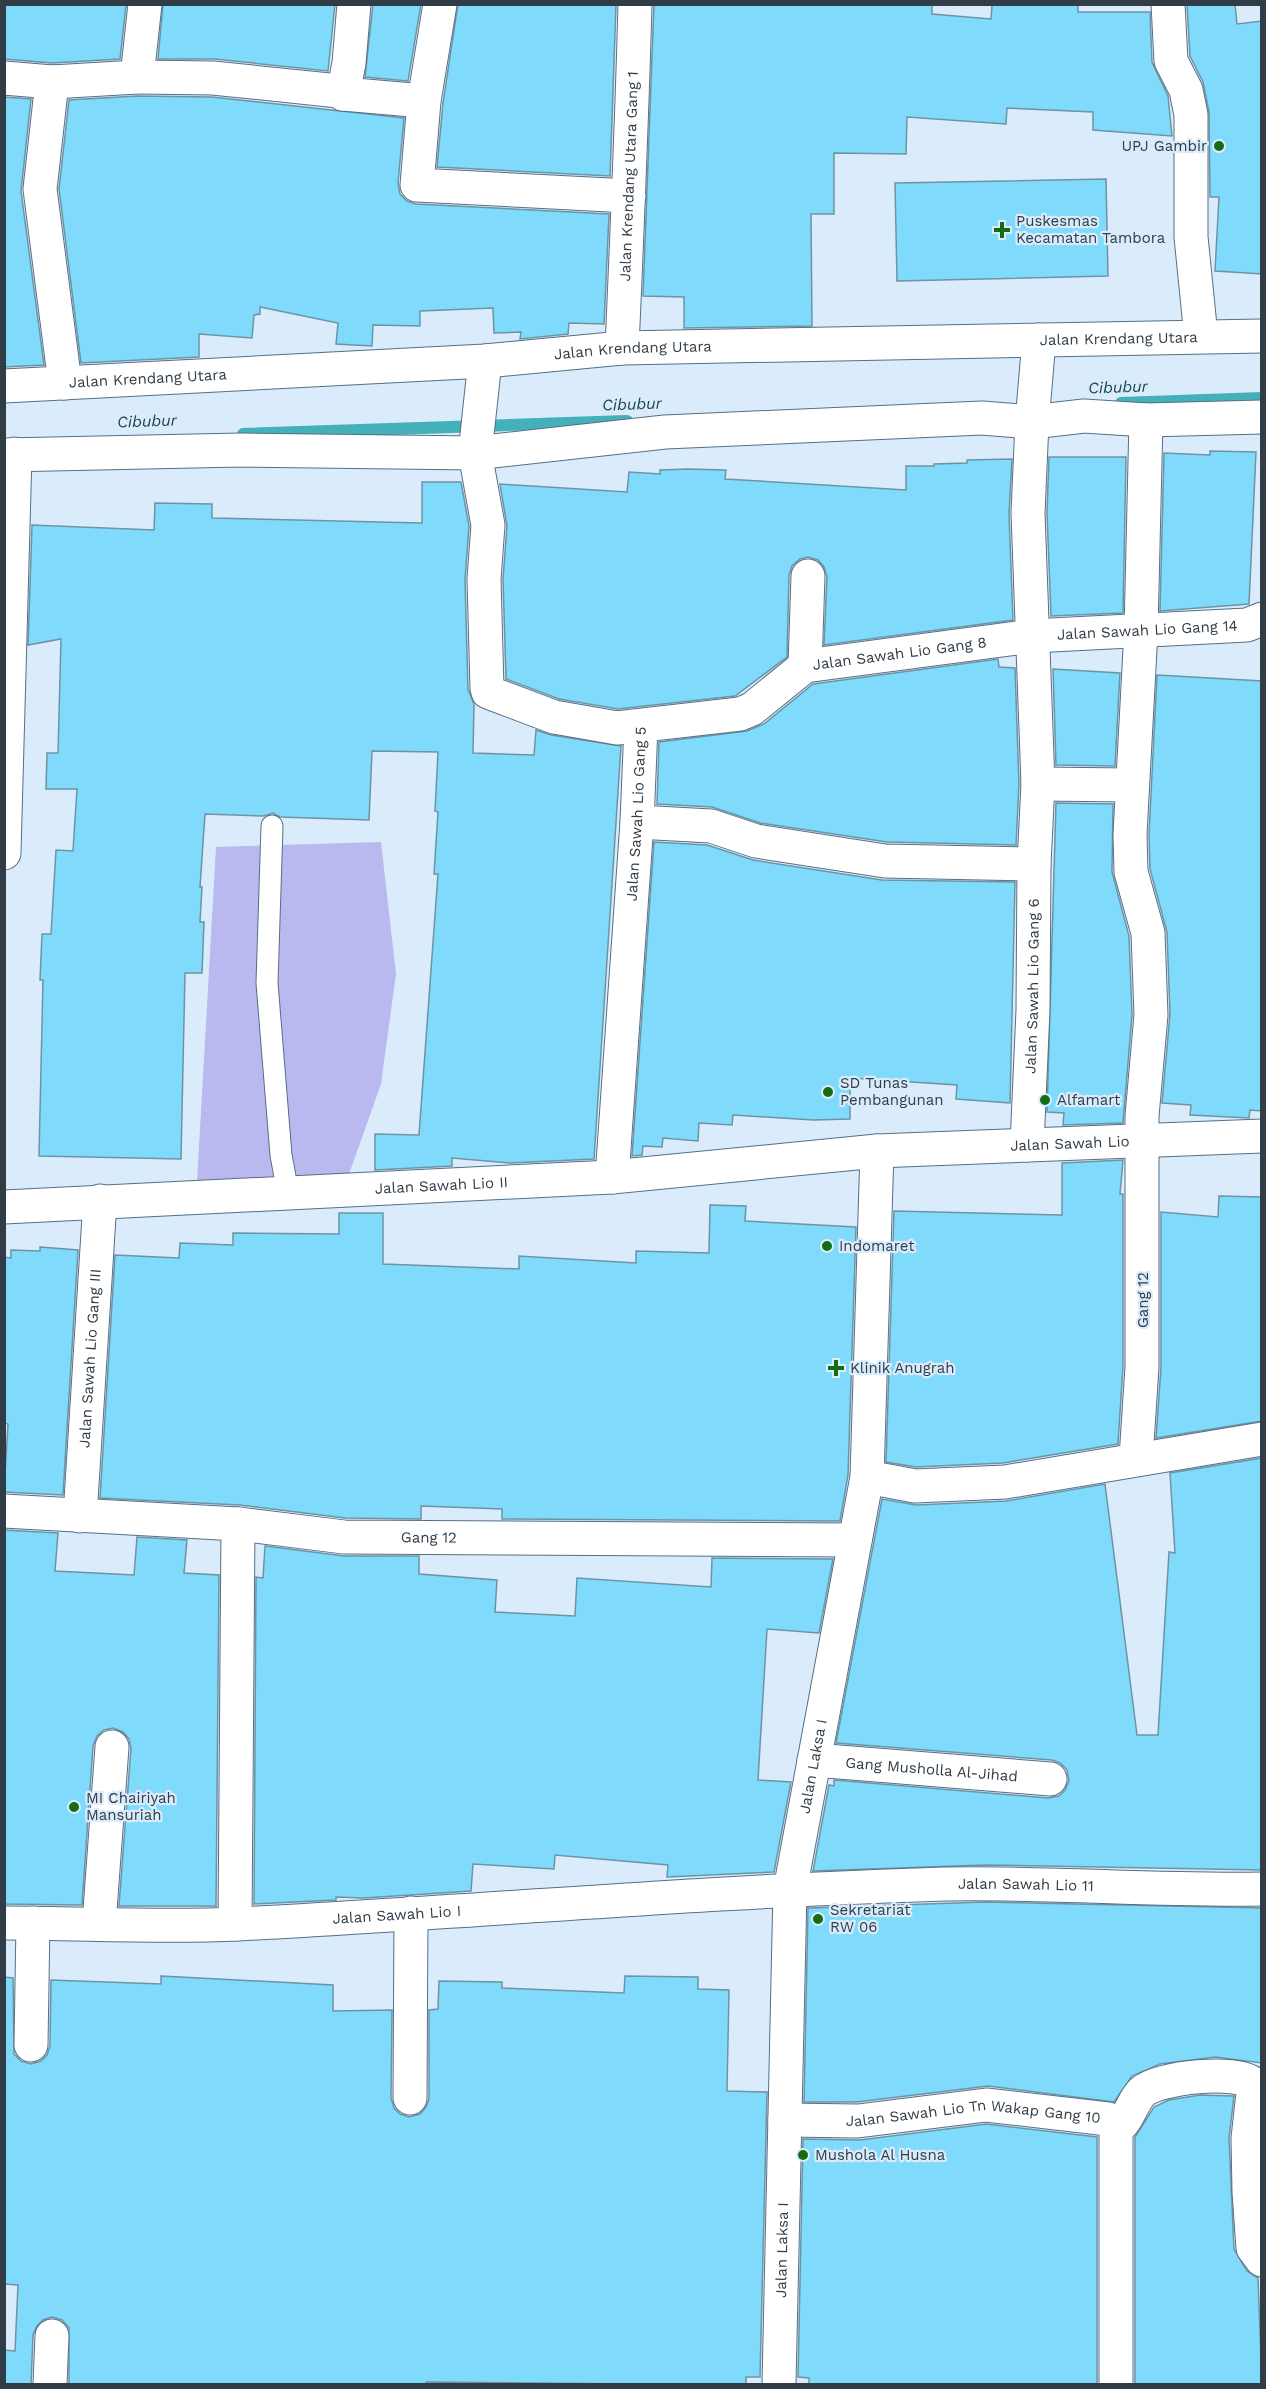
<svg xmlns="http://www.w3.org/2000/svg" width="1266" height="2389" font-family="'Work Sans',sans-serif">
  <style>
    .green { fill: #b9b9ef }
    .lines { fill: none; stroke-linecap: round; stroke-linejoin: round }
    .stream { stroke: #44b0b9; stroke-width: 12 }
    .building { fill: #80dafb; stroke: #6d94a2; stroke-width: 1.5 }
    .lane-casing { stroke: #546f86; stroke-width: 23 }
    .street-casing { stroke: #546f86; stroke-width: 35 }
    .secondary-casing { stroke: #546f86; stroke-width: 35 }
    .lane { stroke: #fff; stroke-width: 21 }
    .street { stroke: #fff; stroke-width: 33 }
    .secondary { stroke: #fff; stroke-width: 33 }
    .poi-dot { fill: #166c13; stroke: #daecfc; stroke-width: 2 }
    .labels { text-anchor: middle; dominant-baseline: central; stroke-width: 4.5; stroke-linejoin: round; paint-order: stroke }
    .poi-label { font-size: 15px; fill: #303c46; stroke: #daecfc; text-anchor: start }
    .street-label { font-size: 15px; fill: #303c46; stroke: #daecfc }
    .water-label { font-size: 16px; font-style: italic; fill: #16464a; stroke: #daecfc }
  </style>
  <rect width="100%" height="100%" fill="#daecfc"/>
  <path class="green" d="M381,842L396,974L381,1084L343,1191L197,1182L216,847Z"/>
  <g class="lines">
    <path class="stream" d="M1121,403L1262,398
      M243,434L627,421"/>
  </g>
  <path class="building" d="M4,4L126,5L120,59L52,63L4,59Z
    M163,4H335L328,71L215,59H158Z
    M373,4H421L408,81L365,77Z
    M458,4H616L610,176L437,167L443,103Z
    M654,4H932V14L991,19L992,5H1078V12H1150L1152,62L1168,96L1172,136L1093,130V112L1007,108L1006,124L907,117L906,154L834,153V214H811L812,326L684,328V297L643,296Z
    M1187,4H1235L1237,24L1262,21V274L1215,271L1219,197H1210L1209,112L1203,82L1190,56Z
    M137,96L212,97L404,118L398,183L400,194L407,201L416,204L609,214L604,324L569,323L568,334L520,339L521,332L494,333L493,308L420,311V326L373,325L372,346L336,344L338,323L260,307V314L254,315L252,338L199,334V357L81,363L59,189L69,100Z
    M4,97L31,99L21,191L44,365L4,367Z
    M1106,179L1108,276L897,281L895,183Z
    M1210,451L1256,452L1249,604L1160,611L1164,453L1210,455Z
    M1049,457H1126L1123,613L1051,616L1047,513Z
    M1012,459L1009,514L1013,620L824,645L827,576L824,567L818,560L808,557L800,559L792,566L789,575L787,657L735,696L618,709L559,699L506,679L503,579L507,526L500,484L627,492L629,472L660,474V470L687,469L726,470L725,479L906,490V466H934V464L967,463V460Z
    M422,482H461L469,526L465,580L468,689L474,704L473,753L534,755L536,730L551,735L621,746L594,1159L510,1163L452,1158V1166L375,1170V1134L419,1135L438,874H434L438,812L435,811L438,752L372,751L369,820L280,817L273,813L264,816L205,814L200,887H202L200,922H204L202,973H185L181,1159L39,1156L43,980H40L42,934H51L56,850L73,851L77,789H46L47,753H58L61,639L28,645L32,525L154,530L155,503L212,504V518L422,523Z
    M998,659L999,667L1015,668L1019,784L1016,845L887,842L760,823L712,807L657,804L659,742L747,731L764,724L813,684Z
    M1053,669L1120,673L1115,766L1056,765Z
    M1157,675L1262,681V1111L1250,1110L1249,1118L1190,1115L1191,1105L1162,1103L1170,1014L1167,932L1150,869L1149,834Z
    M1056,803L1113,804L1112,872L1129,936L1132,1015L1123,1123L1063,1125L1064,1113L1047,1112Z
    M654,842L707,845L753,860L882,880L1015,882L1010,1103L956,1099L957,1085L850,1078V1119L813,1120L733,1115L732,1125L699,1123L698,1141L663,1138L662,1147L643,1146L642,1155L632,1156Z
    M1123,1160L1120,1194H1123V1366L1118,1444L1003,1463L916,1467L886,1462L894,1211L1062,1215V1163Z
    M1219,1196L1262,1197V1421L1156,1438L1161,1367V1212L1218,1217Z
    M710,1205L746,1206L745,1221L856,1227L848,1475L840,1521L502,1519V1509L421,1506V1519L345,1518L239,1505L100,1498L115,1255L179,1258L180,1243L233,1245V1233L339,1234V1213H383V1264L519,1269V1256L636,1263V1251L709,1253Z
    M40,1247L78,1250L63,1495L4,1492L8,1424L4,1423V1257L11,1258V1250L40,1251Z
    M1262,1458V1870L985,1865L813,1871L829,1785L834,1786V1780L1048,1798L1059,1796L1065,1790L1069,1781L1067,1770L1060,1763L1052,1760L836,1743L882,1499L916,1505L1006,1501L1105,1484L1137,1735H1158L1169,1552L1175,1553L1170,1473Z
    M4,1530L58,1533L55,1571L134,1575L137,1537L187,1540L184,1573L219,1575L216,1906H119L131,1748L129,1739L123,1732L113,1728L104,1730L97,1736L93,1746L82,1905L4,1904Z
    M265,1546L344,1556H419V1574L497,1580L495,1612L575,1616L577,1578L711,1587L712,1558L833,1559L819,1633L767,1629L758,1780L791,1782L774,1872L667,1877L668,1865L555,1855L554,1869L473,1864L471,1891L364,1898L336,1897V1900L254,1904L256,1577L263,1578Z
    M985,1902L1262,1908V2063L1215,2057L1160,2064L1132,2076L1114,2102L988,2086L857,2102H804L808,1908Z
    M161,1976L333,1985V2011L392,2010L391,2098L394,2108L400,2114L409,2117L420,2114L426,2107L429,2099V2010L438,2009L439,1981L502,1982V1988L624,1993L625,1976L698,1977V1989L729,1990L727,2091L767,2092L760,2377H746V2385L426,2382L425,2385H69V2328L62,2320L52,2317L43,2320L37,2326L33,2335L31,2385H4V2350L15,2351L18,2285L4,2284V1977L13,1978L14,2054L21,2061L31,2064L41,2061L47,2055L50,2046L51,1980L161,1984Z
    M1200,2095L1234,2096L1229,2138L1234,2249L1247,2271L1258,2278L1262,2385H1135V2137L1154,2107L1169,2100Z
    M986,2124L1097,2137V2385H809V2378L798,2377L803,2139L860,2140Z"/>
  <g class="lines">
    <g class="lane-casing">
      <path id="lane" d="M272,826L267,983L281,1155L288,1193"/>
    </g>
    <g class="street-casing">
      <g id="street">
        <path d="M440,4L424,101L417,185L629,196"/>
        <path d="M1168,4L1171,61L1186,90L1191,115V237L1201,336"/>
        <path d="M137,77L213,78L339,91L343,94L349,63L354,4"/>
        <path d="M4,78L52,82L137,77L145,4"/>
        <path d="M52,82L40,189L65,383"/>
        <path d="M343,94L424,101"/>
        <path id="s1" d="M622,348C627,234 632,119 635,4"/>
        <path id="s2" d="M485,361L475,453L488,525L484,579L487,688L488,692L493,694L554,717L617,728L740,714L752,709L805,666L1032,636L1247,625L1262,619"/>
        <path d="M4,455L241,450L475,453L665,432L982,418L1032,422L1084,416L1146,420L1262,417"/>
        <path d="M805,666L808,576"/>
        <path d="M1038,784L1131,785"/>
        <path d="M637,822L711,826L756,841L885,861L1034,864L1038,784L1028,513L1032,422L1039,340"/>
        <path d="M4,853L15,454"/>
        <path id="s3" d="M1027,1145L1033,1010L1034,864"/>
        <path id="s4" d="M612,1177L637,822L641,726"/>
        <path d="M1136,1458L1142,1367V1116L1151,1015L1148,933L1131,872L1130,834L1141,631L1146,420"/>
        <path d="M867,1477L915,1486L1005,1482L1262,1439"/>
        <path id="s5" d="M4,1511L238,1524L344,1537L855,1540"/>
        <path id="s6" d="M80,1516L100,1201"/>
        <path id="s7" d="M814,1760L1050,1779"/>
        <path id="s8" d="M4,1923C82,1923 161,1928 238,1924C474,1912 709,1891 945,1884C1051,1882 1156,1891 1262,1889"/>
        <path d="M99,1924L112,1747"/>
        <path d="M235,1924L238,1524"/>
        <path d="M31,2045L33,1923"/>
        <path d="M410,2098L411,1913"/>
        <path id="s9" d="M785,2120L858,2121L986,2105L1108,2119L1116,2129V2384"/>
        <path d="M1116,2129C1130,2119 1131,2103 1142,2092C1159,2077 1237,2069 1254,2084L1248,2138L1249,2192L1253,2248L1262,2260"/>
        <path d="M50,2384L52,2336"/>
      </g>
    </g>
    <g class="secondary-casing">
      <g id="secondary">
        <path id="s10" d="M4,386L485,361L622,348L1262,336"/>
        <path id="s11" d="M4,1207L612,1177L877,1151L1262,1136"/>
        <path id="s12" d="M779,2384L790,1890L867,1477L877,1151"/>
      </g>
    </g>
    <use href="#lane" class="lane"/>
    <use href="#street" class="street"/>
    <use href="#secondary" class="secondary"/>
  </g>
  <g class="poi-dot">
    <circle cx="1219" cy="146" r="6"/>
    <path d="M999 221h6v6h6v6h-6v6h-6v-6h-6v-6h6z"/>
    <circle cx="828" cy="1092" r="6"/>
    <circle cx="1045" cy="1100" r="6"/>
    <circle cx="827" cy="1246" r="6"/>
    <path d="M833 1359h6v6h6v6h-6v6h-6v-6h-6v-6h6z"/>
    <circle cx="74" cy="1807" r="6"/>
    <circle cx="818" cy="1919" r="6"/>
    <circle cx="803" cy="2155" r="6"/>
  </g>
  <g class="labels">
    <g class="poi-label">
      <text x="1207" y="146" text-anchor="end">UPJ Gambir</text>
      <text x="1016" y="221">Puskesmas<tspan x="1016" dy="17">Kecamatan Tambora</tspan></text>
      <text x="840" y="1083">SD Tunas<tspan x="840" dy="17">Pembangunan</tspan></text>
      <text x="1057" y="1100">Alfamart</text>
      <text x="839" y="1246">Indomaret</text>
      <text x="850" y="1368">Klinik Anugrah</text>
      <text x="86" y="1798">MI Chairiyah<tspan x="86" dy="17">Mansuriah</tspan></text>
      <text x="830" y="1910">Sekretariat<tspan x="830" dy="17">RW 06</tspan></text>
      <text x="815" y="2155">Mushola Al Husna</text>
    </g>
    <g class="street-label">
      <text stroke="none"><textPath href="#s1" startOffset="172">Jalan Krendang Utara Gang 1</textPath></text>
      <text stroke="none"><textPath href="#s10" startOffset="1116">Jalan Krendang Utara</textPath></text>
      <text stroke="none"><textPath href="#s10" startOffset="630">Jalan Krendang Utara</textPath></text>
      <text stroke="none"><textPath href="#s10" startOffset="144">Jalan Krendang Utara</textPath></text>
      <text stroke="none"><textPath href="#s2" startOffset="1017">Jalan Sawah Lio Gang 14</textPath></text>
      <text stroke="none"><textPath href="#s2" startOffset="768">Jalan Sawah Lio Gang 8</textPath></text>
      <text stroke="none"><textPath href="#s4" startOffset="364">Jalan Sawah Lio Gang 5</textPath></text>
      <text stroke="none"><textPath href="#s3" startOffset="159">Jalan Sawah Lio Gang 6</textPath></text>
      <text stroke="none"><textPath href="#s11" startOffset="1068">Jalan Sawah Lio</textPath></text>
      <text stroke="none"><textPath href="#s11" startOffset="438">Jalan Sawah Lio II</textPath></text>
      <text transform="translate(1143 1300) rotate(-90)">Gang 12</text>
      <text stroke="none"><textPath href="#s6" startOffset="158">Jalan Sawah Lio Gang III</textPath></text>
      <text stroke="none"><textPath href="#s5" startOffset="426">Gang 12</textPath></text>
      <text stroke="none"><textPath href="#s12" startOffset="620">Jalan Laksa I</textPath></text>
      <text stroke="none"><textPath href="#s7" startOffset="118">Gang Musholla Al-Jihad</textPath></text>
      <text stroke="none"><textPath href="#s8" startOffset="1023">Jalan Sawah Lio 11</textPath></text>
      <text stroke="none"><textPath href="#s8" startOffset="393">Jalan Sawah Lio I</textPath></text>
      <text stroke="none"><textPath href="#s9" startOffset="189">Jalan Sawah Lio Tn Wakap Gang 10</textPath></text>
      <text stroke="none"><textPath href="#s12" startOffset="134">Jalan Laksa I</textPath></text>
    </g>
    <g class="water-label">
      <text transform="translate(1118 387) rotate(-2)">Cibubur</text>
      <text transform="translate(632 404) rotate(-2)">Cibubur</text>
      <text transform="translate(147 421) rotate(-2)">Cibubur</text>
    </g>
  </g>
  <rect width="1266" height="2389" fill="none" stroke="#303c46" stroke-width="12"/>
</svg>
